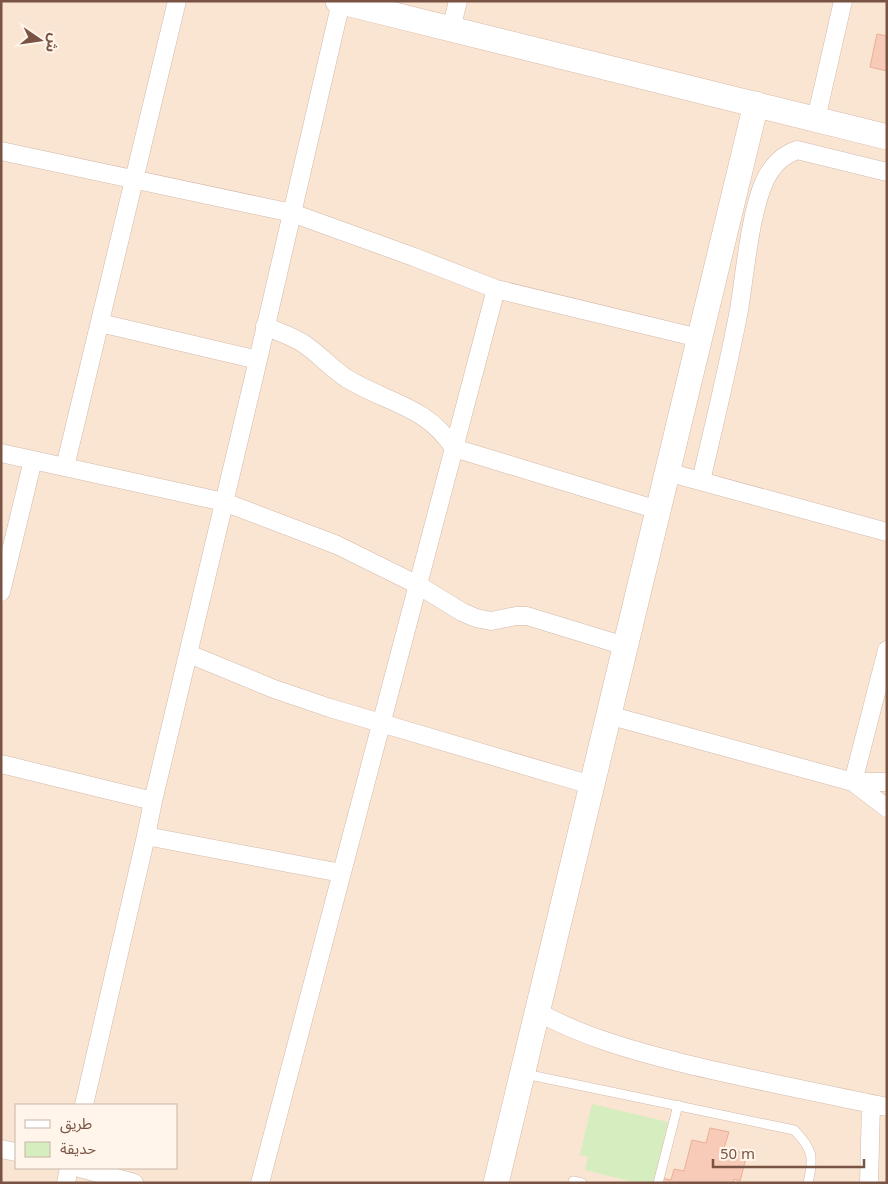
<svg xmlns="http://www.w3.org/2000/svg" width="888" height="1184" font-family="'Noto Sans','Noto Sans Arabic',sans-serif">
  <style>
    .residential { fill: #f9e5d2; fill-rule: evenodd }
    .green { fill: #d5edbf }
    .building { fill: #f7cbb7; stroke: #ebaf95 }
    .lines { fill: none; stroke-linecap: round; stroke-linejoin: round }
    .lane-casing { stroke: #d3b9aa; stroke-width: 10 }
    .street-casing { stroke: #d3b9aa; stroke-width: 19 }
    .secondary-casing { stroke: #d6b8a7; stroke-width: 26 }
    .lane { stroke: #fff; stroke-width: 9 }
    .street { stroke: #fff; stroke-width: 18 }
    .secondary { stroke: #fff; stroke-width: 25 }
  </style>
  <rect width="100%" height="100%" fill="#fef1e2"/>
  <path class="residential" d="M1,1H887V1183H1ZM16,1105H176V1168H16Z"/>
  <path class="green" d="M592,1104L668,1122L653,1183H637L585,1170L588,1157L580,1155Z"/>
  <path class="building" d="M877,34L887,36V71L870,67Z
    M710,1128L729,1132L724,1148L747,1154L740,1181L734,1179L733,1183H660L661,1178L671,1180L674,1169L684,1171L692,1140L706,1143Z"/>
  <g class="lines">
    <g class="lane-casing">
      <path id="lane" d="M525,1074L794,1130C813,1149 814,1157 808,1183
        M573,1181L582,1183
        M658,1183L678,1105"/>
    </g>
    <g class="street-casing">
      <path id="street" d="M451,29L458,1
        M816,119L843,1
        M1,151L292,213L414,257L496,289L699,338
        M100,323L258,360
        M265,326C278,332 293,336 304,344C319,354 331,368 346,378C388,404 424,404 454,448L658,510
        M1,453L224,502L337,545L418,585L462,612L476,618L491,621L516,616H527L625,646
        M65,467L177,1
        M667,472L887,532
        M701,481C714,425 728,368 739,310C745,273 750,213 765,180C773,165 781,156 797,150L887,172
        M1,592L33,460
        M887,650L853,782L887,808
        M189,654L274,689L330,708L591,785
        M608,715L853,782H887
        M1,764L153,801
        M146,836L341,873
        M536,1011C583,1037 634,1051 686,1064C753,1080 820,1093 887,1107
        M84,1105L146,836L153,801L258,360L341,2
        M1,1149L16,1152
        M80,1168L134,1183
        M66,1183L69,1168
        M260,1183L496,289
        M869,1183L871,1104"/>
    </g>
    <g class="secondary-casing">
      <path id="secondary" d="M338,1L887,137
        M496,1183L756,104"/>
    </g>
    <use href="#lane" class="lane"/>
    <use href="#street" class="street"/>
    <use href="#secondary" class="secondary"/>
  </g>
  <rect width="888" height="1184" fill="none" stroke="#795445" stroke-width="5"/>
  <rect x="15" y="1104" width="162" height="65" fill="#fff5ea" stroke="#c9b5a8"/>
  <rect x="25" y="1120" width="25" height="8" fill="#ffffff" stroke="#c9b5a8"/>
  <text x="60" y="1129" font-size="15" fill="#795445">طريق</text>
  <rect x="25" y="1142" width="25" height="15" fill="#d5edbf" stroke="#c9b5a8"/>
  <text x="60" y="1154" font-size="15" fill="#795445">حديقة</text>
  <g transform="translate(40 40) rotate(103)" stroke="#fff5ea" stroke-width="4" paint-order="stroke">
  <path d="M0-4L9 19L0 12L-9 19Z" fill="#795445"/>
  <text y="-8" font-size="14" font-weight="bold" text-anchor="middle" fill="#795445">ش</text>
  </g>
  <path d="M713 1159v8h151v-8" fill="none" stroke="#795445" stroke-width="2.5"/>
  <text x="720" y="1159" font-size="15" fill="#795445" stroke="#fff5ea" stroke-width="4" paint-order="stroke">50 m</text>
</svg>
